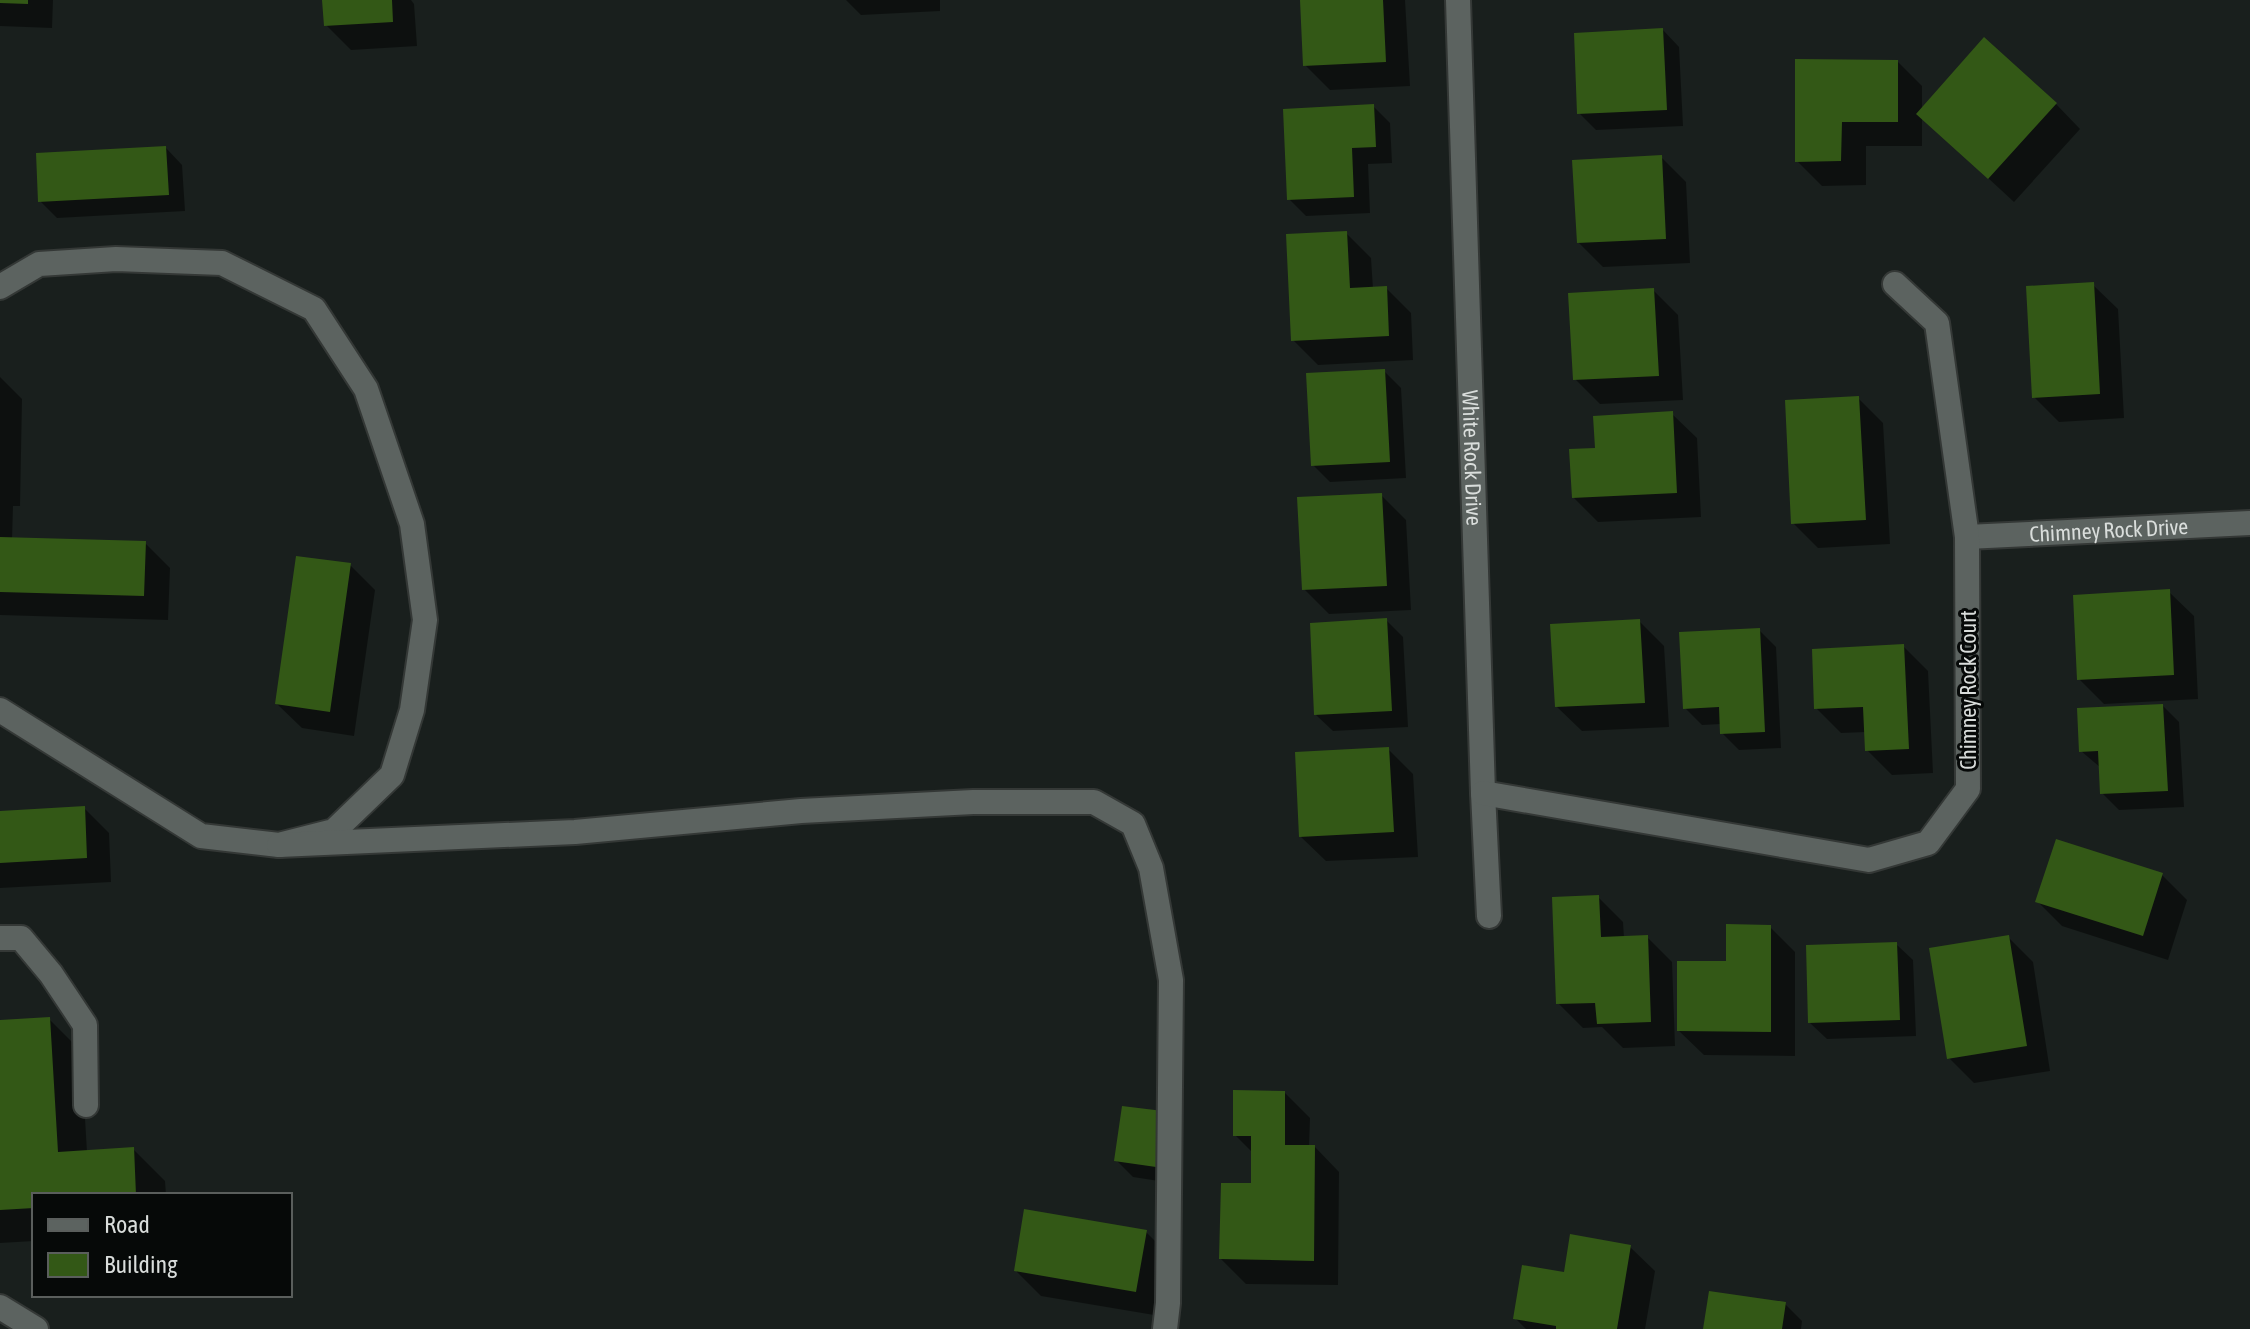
<svg xmlns="http://www.w3.org/2000/svg" width="2250" height="1329" font-family="'Asap Condensed',sans-serif">
  <style>
    .shadow { fill: #0007 }
    .building { fill: #335816 }
    .lines { fill: none; stroke-linecap: round; stroke-linejoin: round }
    .minor-casing { stroke: #343836; stroke-width: 28 }
    .minor { stroke: #5c6360; stroke-width: 24 }
    .labels { text-anchor: middle; dominant-baseline: central; stroke-width: 6; stroke-linejoin: round; paint-order: stroke }
    .street-label { font-size: 22px; fill: #d9dddb; stroke: #060908 }
  </style>
  <rect width="100%" height="100%" fill="#191f1d"/>
  <path class="shadow" d="M0,0H53L52,28L0,26Z
    M324,0H411L414,4L417,46L351,50L326,25Z
    M846,0H940V11L861,15Z
    M1302,0H1405L1410,86L1330,90L1305,65Z
    M1663,30L1679,47L1683,126L1596,130L1579,113Z
    M1898,62L1922,86V110L2056,104L2080,129L2014,202L1922,117V146H1866V185L1822,186L1797,161Z
    M1373,106L1390,123L1392,163L1368,164L1370,213L1306,216L1289,199Z
    M166,148L182,165L185,211L57,218L40,201Z
    M1661,157L1686,182L1690,263L1603,267L1578,242Z
    M1346,233L1371,258L1373,289L1386,288L1411,313L1413,360L1318,365L1293,340Z
    M2093,285L2118,309L2124,418L2059,422L2034,397Z
    M1653,290L1678,315L1683,400L1600,404L1575,379Z
    M1384,371L1401,388L1406,478L1330,482L1313,465Z
    M0,377L22,399L20,506H13L12,540L145,543L170,568L168,620L0,615Z
    M1858,398L1883,423L1890,544L1818,548L1793,523Z
    M1672,414L1697,438L1701,517L1598,522L1574,498L1597,450Z
    M1381,495L1406,520L1411,610L1329,614L1304,589Z
    M350,565L375,590L354,736L302,728L277,704Z
    M2169,592L2194,616L2198,699L2104,704L2079,679Z
    M1386,620L1403,637L1408,727L1333,731L1316,715Z
    M1639,621L1664,646L1669,727L1582,731L1557,707Z
    M1759,630L1776,647L1781,748L1739,750L1722,733L1721,724L1702,725L1685,708Z
    M1903,646L1928,671L1933,773L1892,775L1867,750L1866,732L1841,733L1816,708Z
    M2163,706L2179,722L2184,807L2119,810L2102,793L2101,768L2081,751Z
    M1388,749L1413,774L1418,857L1326,861L1301,837Z
    M84,808L109,833L111,882L0,888V813Z
    M2162,875L2187,900L2168,960L2062,926L2037,901Z
    M1598,897L1623,922L1624,938L1647,937L1672,962L1675,1046L1623,1048L1602,1027L1583,1028L1558,1003Z
    M1770,927L1795,952V1056L1704,1055L1679,1031L1728,963Z
    M2008,937L2033,962L2050,1071L1974,1083L1949,1058Z
    M1896,944L1913,960L1916,1036L1827,1039L1810,1023Z
    M49,1019L81,1051L87,1152L133,1149L165,1181L166,1195H34V1241L0,1243V1022Z
    M1285,1093L1310,1118L1309,1147H1315L1339,1172L1338,1285L1246,1284L1221,1259L1253,1185V1153L1235,1135Z
    M1162,1113L1172,1183L1133,1177L1116,1160Z
    M1146,1232L1171,1257L1160,1316L1041,1296L1016,1271Z
    M1630,1247L1655,1271L1645,1329H1526L1515,1318L1565,1275Z
    M1785,1304L1802,1321L1801,1329H1705Z"/>
  <path class="building" d="M0,0H28V4L0,3Z
    M322,0H392L393,22L324,26Z
    M1300,0H1383L1386,62L1303,66Z
    M1663,28L1667,110L1577,114L1574,33Z
    M1984,37L2057,103L1988,179L1916,114Z
    M1795,59L1898,60V122H1842L1841,161L1795,162Z
    M1374,104L1376,147L1352,148L1354,197L1287,200L1283,109Z
    M166,146L169,195L38,202L36,153Z
    M1662,155L1666,239L1577,243L1572,160Z
    M1347,231L1350,288L1387,286L1389,336L1291,341L1286,234Z
    M2094,282L2100,394L2032,398L2026,286Z
    M1654,288L1659,376L1573,380L1568,293Z
    M1385,369L1390,462L1311,466L1306,373Z
    M1859,396L1866,520L1791,524L1785,400Z
    M1673,411L1677,493L1572,498L1569,449L1595,448L1593,416Z
    M1382,493L1387,586L1302,590L1297,497Z
    M0,537L146,541L144,596L0,592Z
    M296,556L351,563L330,712L275,704Z
    M2170,589L2174,675L2077,680L2073,595Z
    M1387,618L1392,711L1314,715L1310,623Z
    M1640,619L1645,703L1555,707L1550,624Z
    M1760,628L1765,732L1720,734L1719,707L1683,709L1679,632Z
    M1904,644L1909,749L1865,751L1863,707L1814,709L1812,649Z
    M2163,704L2168,791L2100,794L2098,751L2079,752L2077,708Z
    M1389,747L1394,832L1299,837L1295,752Z
    M85,806L87,858L0,863V811Z
    M2056,839L2163,873L2143,936L2035,902Z
    M1599,895L1601,937L1648,935L1651,1022L1597,1024L1595,1003L1556,1004L1552,897Z
    M1726,924L1771,925V1032L1677,1031V961H1726Z
    M2009,935L2027,1046L1947,1059L1929,948Z
    M1897,942L1900,1020L1808,1023L1806,945Z
    M50,1017L58,1152L134,1147L136,1195H34V1208L0,1210V1020Z
    M1233,1090L1285,1091V1145H1315L1314,1261L1219,1259L1221,1183H1251V1136H1233Z
    M1122,1106L1163,1111L1156,1167L1114,1161Z
    M1024,1209L1147,1230L1136,1292L1014,1271Z
    M1570,1234L1631,1245L1617,1329H1556V1326L1513,1319L1522,1265L1564,1272Z
    M1709,1291L1786,1302L1782,1329H1703Z"/>
  <g class="lines">
    <g class="minor-casing">
      <g id="minor">
        <path id="s1" d="M1458,0L1483,793L1489,916"/>
        <path d="M0,287L39,264L116,259L222,263L314,309L366,389L412,524L425,620L412,710L392,775L334,831L279,845L201,836L0,710"/>
        <path id="s2" d="M1967,537L2250,523"/>
        <path d="M1483,793L1869,860L1928,843L1968,789L1967,537L1937,323L1895,284"/>
        <path d="M279,845L575,832L801,811L973,802H1094L1133,824L1151,868L1171,980L1168,1303L1165,1329"/>
        <path d="M0,938H21L51,974L85,1025L86,1105"/>
        <path d="M0,1307L36,1329"/>
      </g>
    </g>
    <use href="#minor" class="minor"/>
  </g>
  <g class="labels">
    <g class="street-label">
      <text stroke="none"><textPath href="#s1" startOffset="458">White Rock Drive</textPath></text>
      <text stroke="none"><textPath href="#s2" startOffset="142">Chimney Rock Drive</textPath></text>
      <text transform="translate(1968 690) rotate(-90)">Chimney Rock Court</text>
    </g>
  </g>
  <rect x="32" y="1193" width="260" height="104" fill="#060908" stroke="#5a5e5c" stroke-width="2"/>
  <rect x="48" y="1219" width="40" height="12" fill="#5c6360" stroke="#5a5e5c" stroke-width="2"/>
  <text x="104" y="1233" font-size="24" fill="#d9dddb">Road</text>
  <rect x="48" y="1253" width="40" height="24" fill="#335816" stroke="#5a5e5c" stroke-width="2"/>
  <text x="104" y="1273" font-size="24" fill="#d9dddb">Building</text>
</svg>
